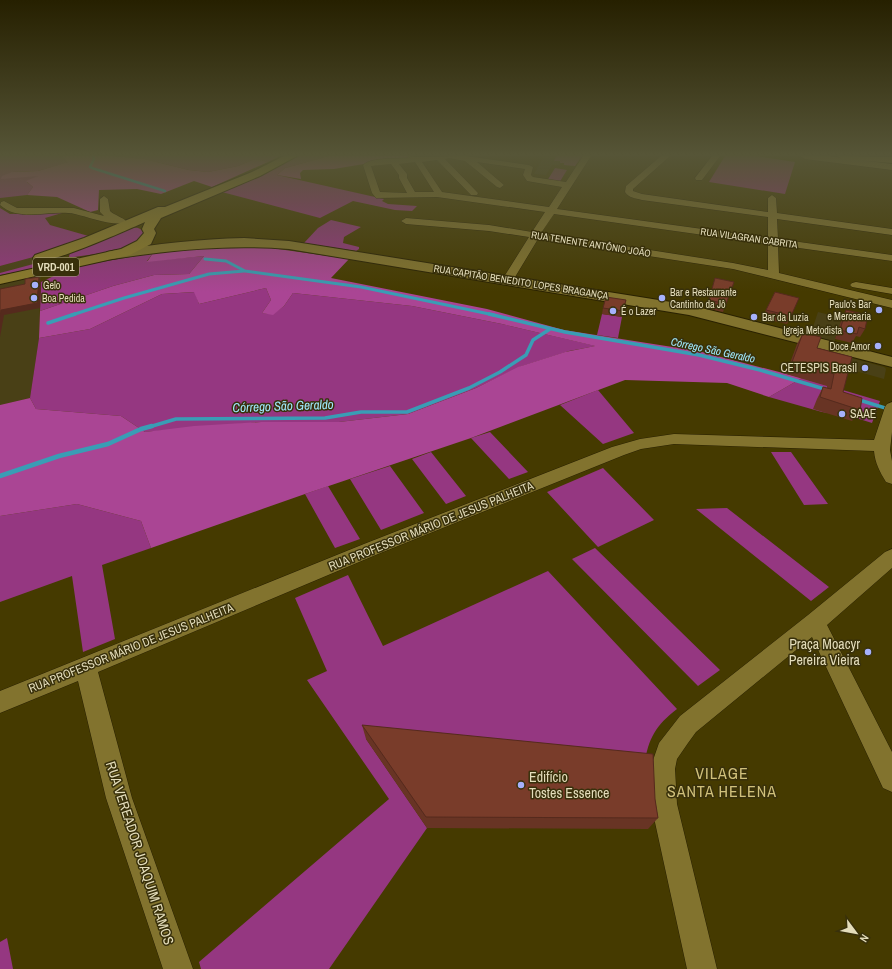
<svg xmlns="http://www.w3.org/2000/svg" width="892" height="969" font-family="'Archivo Narrow',sans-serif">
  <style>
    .built { fill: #494016 }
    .green { fill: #953781 }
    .forest { fill: #aa4594 }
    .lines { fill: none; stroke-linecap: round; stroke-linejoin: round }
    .stream-far3 { stroke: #399db5; stroke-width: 2.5 }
    .stream-far2 { stroke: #399db5; stroke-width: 3 }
    .stream-far1 { stroke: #399db5; stroke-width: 3.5 }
    .stream { stroke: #399db5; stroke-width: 4.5 }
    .minor-casing { stroke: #292100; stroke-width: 1 }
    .tertiary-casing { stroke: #292100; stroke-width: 1 }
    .secondary-casing { stroke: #292100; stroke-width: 2 }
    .primary-casing { stroke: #292100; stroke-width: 2 }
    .minor { fill: #82732e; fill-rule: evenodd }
    .tertiary { fill: #82732e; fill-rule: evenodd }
    .secondary { fill: #82732e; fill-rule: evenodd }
    .primary { fill: #8e7d2d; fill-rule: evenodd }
    .wall { fill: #683424 }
    .shaded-wall { fill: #552a1d }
    .building { fill: #793c2a; stroke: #552a1d }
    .poi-dot { fill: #a6b1fc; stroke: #38300b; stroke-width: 1.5 }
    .labels { text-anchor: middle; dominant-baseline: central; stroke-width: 3; stroke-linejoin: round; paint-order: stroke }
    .far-street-label { font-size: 10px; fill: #e4ddbb; stroke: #38300b }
    .far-poi-label { font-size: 10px; fill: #e4ddbb; stroke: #38300b; text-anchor: start }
    .shield { fill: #38300b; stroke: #b0a986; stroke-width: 1 }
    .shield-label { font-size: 11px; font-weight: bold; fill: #e4ddbb }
    .far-water-label { font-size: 11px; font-style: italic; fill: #a0e9fd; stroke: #38300b }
    .poi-label { font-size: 12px; fill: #e4ddbb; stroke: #38300b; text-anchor: end }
    .street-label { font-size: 12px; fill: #e4ddbb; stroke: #38300b }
    .water-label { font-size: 13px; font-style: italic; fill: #a0e9fd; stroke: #38300b }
    .near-poi-label { font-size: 14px; fill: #e4ddbb; stroke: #38300b; text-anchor: end }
    .near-street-label { font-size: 14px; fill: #e4ddbb; stroke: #38300b }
    .near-neighbourhood-label { font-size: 16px; letter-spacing: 1px; fill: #d0c07b; stroke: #38300b }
  </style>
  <rect width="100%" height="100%" fill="#453a00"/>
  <path class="built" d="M544,156H556L554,161H560L559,165H552L546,175L534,174Z
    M41,255L39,338L30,398L0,405V266Z
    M818,312L842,318L834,342L810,336Z
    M848,357L884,367L886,369L884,379L845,368Z"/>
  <path class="green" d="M0,156H62L69,162L38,171L12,172L39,176L27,182L33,187L27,195L0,198Z
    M114,156H280L268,162L255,159L238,166L208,172L189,170L144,159Z
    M294,156H329L285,168L277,175L384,199L382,201L388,204L417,206L412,211L395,210L353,201L320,218L218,191Z
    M556,156H582L575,166L564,165V163H560V161H554Z
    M725,156H756L795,162L785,194L709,182Z
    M555,168L567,170L559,183L547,181Z
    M0,208L10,214L62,213L45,218L50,225L92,237L41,255L0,266Z
    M331,220L361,227L344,237L343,243L359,247V249L356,251L304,243L318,228Z
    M133,228C139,227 142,229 144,235L141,241L117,251L74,257H69L70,252Z
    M153,253L147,261L204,256L189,274L154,275L113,286L40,311L41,282L73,267Z
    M37,263L44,265L38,268L0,275V273Z
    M266,288L271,300L262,313L273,314L284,306L293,293L412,306L502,324L596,346L569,351L522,366L476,388L408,414L339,422H261L145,432L121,416L36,409L30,398L39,338L90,329L162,294L195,292L199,304Z
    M602,314L622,317L618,338L597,335Z
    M802,378L880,401L872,423L853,417L822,412L769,397Z
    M598,390L634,433L603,444L560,405Z
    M490,432L528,472L509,479L471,438Z
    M431,452L466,496L446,504L412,459Z
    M771,452H791L828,504L804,505Z
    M390,466L424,513L381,530L350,479Z
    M603,468L654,520L598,547L547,492Z
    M328,486L360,539L335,548L305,494Z
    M77,504L141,521L151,548L102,565L115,639L83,652L72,576L0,602V516Z
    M727,508L829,587L811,601L696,509Z
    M595,548L720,670L698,686L572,559Z
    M548,571L677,709C655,726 648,739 644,767L366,739L427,828L329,969H201L199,962L389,799L307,680L327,671L295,598L348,575L383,646Z
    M7,938L13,969H0V942Z"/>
  <path class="forest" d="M62,156H114L144,159L189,170L208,172L238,166L255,159L268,162L212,187L194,181L161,194L137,189L99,190L98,210L90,212L57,197L27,195L33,187L26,181L38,176L1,179L2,176L12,172L38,171L68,162Z
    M329,156H409L413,158L370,163L334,169L303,170L300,173L301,179L277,175L285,168Z
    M225,247L271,248L349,259L331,278L487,309L564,330L698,351L802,378L769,397L727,383L625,380L471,438L305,494L151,548L141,521L77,504L0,516V405L30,398L36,409L121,416L145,432L194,426L261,422H339L408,414L476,388L518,367L565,352L595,346L502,324L412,306L293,293L284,306L273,315L262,313L271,300L266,288L199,304L194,292L162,294L90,329L39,338L40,311L113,286L154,275L189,274L204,256L147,262L153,253Z"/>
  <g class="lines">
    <path class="stream-far3" d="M93,156L94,159L90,167L92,168L165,191"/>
    <path class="stream-far2" d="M205,259L226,261L245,271L361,287L494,315
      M72,315L124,298L209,274L244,271"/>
    <path class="stream-far1" d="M489,314L565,332L699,355L760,370L828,390
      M48,323L75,314
      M856,399L892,410
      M149,427L176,419L325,418L361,412H407L469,388L500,372L526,355L533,340L550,329"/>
    <path class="stream" d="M0,476L59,456L108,444L141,429L152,426"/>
    <g class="minor-casing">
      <path id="minor" d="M408,156L419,157L466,156L529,165L533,167L531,175L533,177L566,182L583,156H591L557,209L768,238V217L642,200C635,198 629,198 625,192L626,186L661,156H670L633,189V191L642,194L768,212V198L772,195L776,198L777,213L892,229V235L777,219L778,239L892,255V261L778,245L779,273L892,300V308L733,269L538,239L512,282H504L502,280L529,237L489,231L406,224L401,221L406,218L489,225L532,232L545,212L437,197L376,198L372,193L363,165C371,157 398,159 410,158ZM449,158L465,161L497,187L500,188L504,185L477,162L525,169L523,175L527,181L562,187L549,207L442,192L422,162L437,160L471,195H477L478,193L445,159ZM415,162L434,192H415L407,178V174L399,164ZM391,164L399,175V178L407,193L380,192L371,166ZM554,214L768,244V270L733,263L541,233Z
        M712,156H720L702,180H696L695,178Z
        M104,196L108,199L110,211C114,215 122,217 126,221L124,223C112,226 88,217 75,214C51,209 20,223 0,205L1,202L4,201L17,208H74L104,216L100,212V199Z
        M856,282L892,288V294L852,287L850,285L852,283Z
        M892,402V432L890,450L892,461V484L886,482C880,472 875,463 874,451L674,444L641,449L624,455L378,554L98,672L132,798L193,969H163L106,798L78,681L0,713V691L364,544L612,447L640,439L674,434L874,440L885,407L887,404Z
        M892,549V568L827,625L892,752V792L883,788L812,637L696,732L688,743L677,759L675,769L677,804L717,969H687L651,804L650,769L659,743L680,716L808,615L885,552Z"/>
    </g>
    <g class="tertiary-casing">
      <path id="tertiary" d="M800,156H828L892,164V170L805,159Z"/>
    </g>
    <g class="secondary-casing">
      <path id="secondary" d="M244,238L289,241L690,305L892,357V367L689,315L289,249C229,244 171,250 112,259L107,258L105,255L107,252L112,251C156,244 200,239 244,238Z"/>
    </g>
    <g class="primary-casing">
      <path id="primary" d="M284,156H297L260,176L161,218L154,229L156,233L151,244L130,255L0,284V276L121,249L137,241L144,233L142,229L145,222C127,230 50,265 35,261L33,258L35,255L84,238L158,207H165L252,172Z
        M837,156L892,157V163L842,159Z"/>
    </g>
    <use href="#minor" class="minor"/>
    <use href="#tertiary" class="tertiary"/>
    <use href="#secondary" class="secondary"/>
    <use href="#primary" class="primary"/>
  </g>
  <path class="wall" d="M715,278L734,282L723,312L706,308Z
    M799,298L787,324L762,318L766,310Z
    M626,300L622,317L602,314L603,308Z
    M846,310L865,329L860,337L856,336L852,343L835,339L842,318Z
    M803,333L817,348L852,357L843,392L860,410L852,421L813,409L817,399L823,387L827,388V386L786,374L797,344Z
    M362,725L655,799L658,818L648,829L427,828L366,739Z"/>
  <path class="shaded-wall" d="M39,277L41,282L40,308L4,315L0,337V317L1,310Z"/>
  <path class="building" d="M39,277L37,303L1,310L0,317V289L25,284V279Z
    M715,278L734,282L726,304L709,300Z
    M775,292L799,298L791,316L766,310Z
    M606,297L626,300L623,311L603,308Z
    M846,310L868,315L865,329L859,327L857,334L840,330Z
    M803,333L821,337L817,348L852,357L843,392L862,398L860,410L820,397L823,387L831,389L834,374L792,362Z
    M362,725L653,754L655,799L658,818L426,817Z"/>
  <linearGradient id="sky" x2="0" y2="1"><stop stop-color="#262000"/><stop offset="0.53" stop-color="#565537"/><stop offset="1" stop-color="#565537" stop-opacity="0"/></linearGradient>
  <rect width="892" height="292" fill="url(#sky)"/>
  <g class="poi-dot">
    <circle cx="35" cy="285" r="4"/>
    <circle cx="34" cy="298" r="4"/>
    <circle cx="662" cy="298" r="4"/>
    <circle cx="879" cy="310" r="4"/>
    <circle cx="613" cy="311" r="4"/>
    <circle cx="754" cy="317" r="4"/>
    <circle cx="850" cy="330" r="4"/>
    <circle cx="878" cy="346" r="4"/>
    <circle cx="865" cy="368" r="4"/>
    <circle cx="842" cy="414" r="4"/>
    <circle cx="868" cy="652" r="4"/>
    <circle cx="521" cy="785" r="4"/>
  </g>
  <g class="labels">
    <g class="far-street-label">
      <text transform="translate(749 238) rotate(8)">RUA VILAGRAN CABRITA</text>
      <text transform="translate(591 244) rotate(9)">RUA TENENTE ANTÔNIO JOÃO</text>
      <text transform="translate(521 282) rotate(9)">RUA CAPITÃO BENEDITO LOPES BRAGANÇA</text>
    </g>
    <g class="far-poi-label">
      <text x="43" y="285">Gelo</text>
      <text x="670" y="292">Bar e Restaurante<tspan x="670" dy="12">Cantinho da Jô</tspan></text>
      <text x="42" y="298">Boa Pedida</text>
      <text x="871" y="304" text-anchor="end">Paulo's Bar<tspan x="871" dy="12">e Mercearia</tspan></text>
      <text x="621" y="311">É o Lazer</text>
      <text x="762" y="317">Bar da Luzia</text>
      <text x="842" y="330" text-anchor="end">Igreja Metodista</text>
      <text x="870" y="346" text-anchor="end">Doce Amor</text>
    </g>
    <rect class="shield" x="33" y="258" width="46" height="18" rx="3"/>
    <g class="shield-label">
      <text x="56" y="267">VRD-001</text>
    </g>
    <g class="far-water-label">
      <text transform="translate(713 350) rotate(12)">Córrego São Geraldo</text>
    </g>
    <g class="poi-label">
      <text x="857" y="368">CETESPIS Brasil</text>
      <text x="850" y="414" text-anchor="start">SAAE</text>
    </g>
    <g class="street-label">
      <text transform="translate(431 526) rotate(-22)">RUA PROFESSOR MÁRIO DE JESUS PALHEITA</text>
      <text transform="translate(131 648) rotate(-22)">RUA PROFESSOR MÁRIO DE JESUS PALHEITA</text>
    </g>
    <g class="water-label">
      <text transform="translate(283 406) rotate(-2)">Córrego São Geraldo</text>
    </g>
    <g class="near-poi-label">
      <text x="860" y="644">Praça Moacyr<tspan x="860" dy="16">Pereira Vieira</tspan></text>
      <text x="529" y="777" text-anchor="start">Edifício<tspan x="529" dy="16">Tostes Essence</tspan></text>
    </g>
    <g class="near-street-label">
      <text transform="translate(140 853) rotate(72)">RUA VEREADOR JOAQUIM RAMOS</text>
    </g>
    <g class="near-neighbourhood-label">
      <text x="722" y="773">VILAGE<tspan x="722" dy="18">SANTA HELENA</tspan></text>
    </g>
  </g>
  <g transform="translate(856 933) rotate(122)" stroke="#38300b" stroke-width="3" paint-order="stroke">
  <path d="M0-3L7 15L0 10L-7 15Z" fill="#e4ddbb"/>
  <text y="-6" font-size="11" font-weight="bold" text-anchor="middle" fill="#e4ddbb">N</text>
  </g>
</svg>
